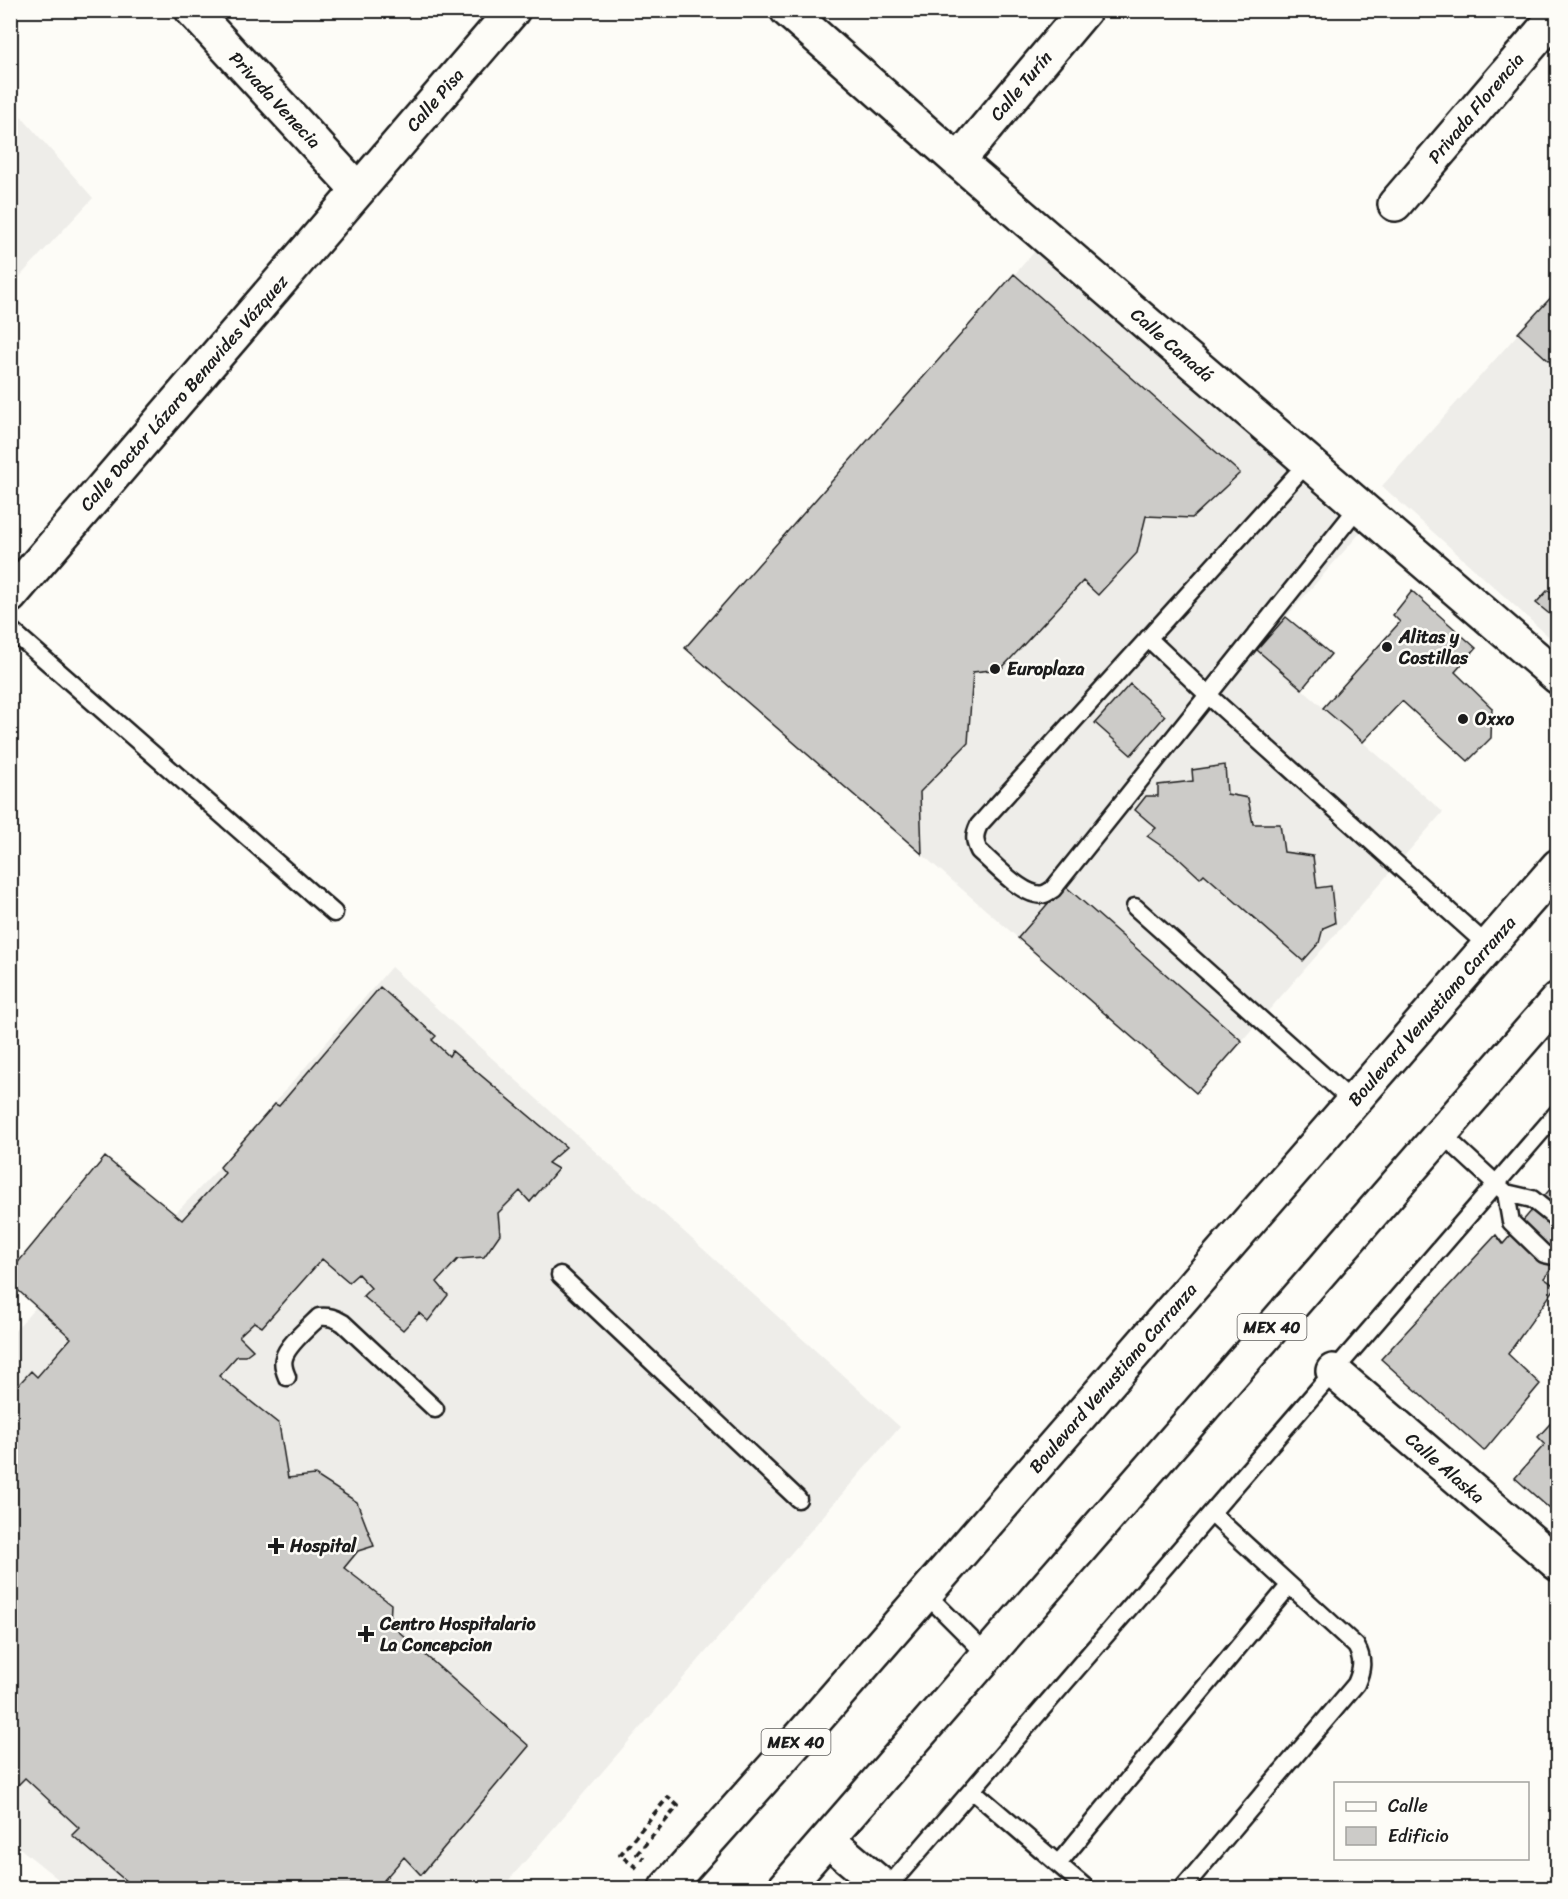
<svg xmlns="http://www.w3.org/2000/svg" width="1568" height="1899" font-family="Sriracha,sans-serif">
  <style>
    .built { fill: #eeede9 }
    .building { fill: #cccbc8; stroke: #1c1c1c; stroke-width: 1.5 }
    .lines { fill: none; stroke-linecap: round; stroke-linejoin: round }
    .service-casing { stroke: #1c1c1c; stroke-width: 21 }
    .minor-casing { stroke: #1c1c1c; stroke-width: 38 }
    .primary-casing { stroke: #1c1c1c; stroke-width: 38 }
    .path { stroke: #1c1c1c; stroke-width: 4; stroke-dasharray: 6 4.5; stroke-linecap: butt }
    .service { stroke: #fdfcf7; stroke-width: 16 }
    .minor { stroke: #fdfcf7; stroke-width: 33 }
    .primary { stroke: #fdfcf7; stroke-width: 33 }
    .poi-dot { fill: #1c1c1c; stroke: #fdfcf7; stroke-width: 2 }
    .labels { text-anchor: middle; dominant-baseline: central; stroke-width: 5; stroke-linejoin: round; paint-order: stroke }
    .shield { fill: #fdfcf7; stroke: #605f5e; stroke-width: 1.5 }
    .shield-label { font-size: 16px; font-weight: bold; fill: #1c1c1c }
    .street-label { font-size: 18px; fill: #1c1c1c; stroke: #fdfcf7 }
    .poi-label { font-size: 18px; font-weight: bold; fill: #1c1c1c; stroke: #fdfcf7; text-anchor: start }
  </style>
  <rect width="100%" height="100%" fill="#fdfcf7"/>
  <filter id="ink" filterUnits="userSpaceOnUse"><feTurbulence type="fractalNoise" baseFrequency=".0167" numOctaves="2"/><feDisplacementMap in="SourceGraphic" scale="12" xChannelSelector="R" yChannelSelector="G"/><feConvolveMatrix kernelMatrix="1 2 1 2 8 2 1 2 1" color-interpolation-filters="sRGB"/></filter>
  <g filter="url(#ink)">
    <path class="built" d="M11,105L93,198L11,286H10Z
      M1036,250L1360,533L1257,650L1443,812L1196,1093L685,648Z
      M1557,290V644L1382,486Z
      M391,967L900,1427L502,1888H69L11,1841L10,1336L36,1307L10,1272L105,1157L175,1214L220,1167Z"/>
    <path class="building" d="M1014,274L1240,473L1192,518L1146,516L1137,553L1098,595L1083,581L1001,669L973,672L968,743L920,792L922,854L685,648Z
      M1558,290V369L1518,333Z
      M1548,590L1558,597V621L1536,603Z
      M1412,591L1476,648L1455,672L1492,708L1491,738L1468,761L1402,701L1363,742L1323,708L1400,622L1393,615Z
      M1286,617L1331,654L1302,689L1257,650Z
      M1130,684L1165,716L1131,755L1095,723Z
      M1225,765L1227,794L1248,798L1253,824H1280L1284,852L1313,856L1317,888L1331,886L1335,923L1323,928L1319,943L1303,961L1204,874L1200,878L1176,856L1147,836L1156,828L1135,810L1146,796H1158V785L1193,781L1192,770Z
      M1064,885L1242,1041L1196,1093L1018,938Z
      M380,987L436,1036L432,1040L449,1056L452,1051L566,1147L548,1163L558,1169L530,1202L520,1191L498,1213L500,1234L484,1257L458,1259L437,1282L448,1295L428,1321L419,1313L403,1330L363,1296L371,1288L358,1274L349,1282L322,1259L262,1327L254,1322L239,1336L253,1350L245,1356H237L219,1376L279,1424L288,1478L315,1475L357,1502L374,1546L358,1551L344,1568L391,1604L390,1624L529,1746L421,1875L404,1857L377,1888H134L72,1835L79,1828L25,1778L17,1786L10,1780V1394L31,1371L37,1377L71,1338L10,1283V1272L105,1157L182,1220L225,1173L220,1167L275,1104L279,1106Z
      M1558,1180V1261L1544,1278L1556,1287L1508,1354L1540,1384L1484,1451L1381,1359L1496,1235L1503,1244Z
      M1558,1415V1516L1515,1478L1545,1444L1538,1437Z"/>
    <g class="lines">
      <g class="service-casing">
        <path id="service" d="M1308,462L979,825C974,835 974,841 979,851C994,864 1017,890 1036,894C1043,896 1047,893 1053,889L1359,506
          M10,629L334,913
          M1148,638L1208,695L1489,947
          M1135,907L1353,1102
          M1441,1133L1506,1193L1532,1199L1558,1220
          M1506,1193L1511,1222L1544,1254L1558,1257
          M560,1275L798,1499
          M287,1377C284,1370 282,1364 284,1358C287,1345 309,1327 319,1317C329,1316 335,1318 343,1323L435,1409
          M925,1593L987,1655
          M972,1790L1086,1888
          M1058,1864L1289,1586
          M887,1888L1558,1112
          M1183,1888L1356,1684C1362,1670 1364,1660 1356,1646L1211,1513"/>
      </g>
      <g class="minor-casing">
        <path id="minor" d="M192,10L358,190
          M787,10L958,161L1558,677
          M958,161L1085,10
          M1395,204L1558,13
          M10,596L513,10
          M1333,1371L1558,1564
          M828,1840L885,1888"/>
      </g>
      <g class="primary-casing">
        <path id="primary" d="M666,1888L798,1740L1558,866
          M785,1888L1558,999"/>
      </g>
      <path class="path" d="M637,1868L620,1855L668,1797L678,1806L637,1854L644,1859"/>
      <use href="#service" class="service"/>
      <use href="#minor" class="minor"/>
      <use href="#primary" class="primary"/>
    </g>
  </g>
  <g class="poi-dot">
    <circle cx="1387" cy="647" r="6"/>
    <circle cx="995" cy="669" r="6"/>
    <circle cx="1463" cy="719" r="6"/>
    <path d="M273 1537h6v6h6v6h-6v6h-6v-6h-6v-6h6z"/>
    <path d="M363 1625h6v6h6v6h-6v6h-6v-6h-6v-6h6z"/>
  </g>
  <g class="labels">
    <g class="shield">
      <rect x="1237.5" y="1314" width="69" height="26" rx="4.5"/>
      <rect x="761.5" y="1729" width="69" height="26" rx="4.5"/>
    </g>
    <g class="shield-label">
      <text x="1272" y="1327">MEX 40</text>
      <text x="796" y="1742">MEX 40</text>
    </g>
    <g class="street-label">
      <text transform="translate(1021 86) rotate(-50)">Calle Turín</text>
      <text transform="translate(275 100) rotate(47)">Privada Venecia</text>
      <text transform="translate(435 100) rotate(-49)">Calle Pisa</text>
      <text transform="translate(1476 108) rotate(-50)">Privada Florencia</text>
      <text transform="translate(1172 345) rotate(41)">Calle Canadá</text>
      <text transform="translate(184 393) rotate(-49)">Calle Doctor Lázaro Benavides Vázquez</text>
      <text transform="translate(1432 1011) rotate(-49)">Boulevard Venustiano Carranza</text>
      <text transform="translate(1113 1378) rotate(-49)">Boulevard Venustiano Carranza</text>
      <text transform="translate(1445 1468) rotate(41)">Calle Alaska</text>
    </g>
    <g class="poi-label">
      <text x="1399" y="637">Alitas y<tspan x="1399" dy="21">Costillas</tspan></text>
      <text x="1007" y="669">Europlaza</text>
      <text x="1475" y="719">Oxxo</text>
      <text x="290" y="1546">Hospital</text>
      <text x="380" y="1624">Centro Hospitalario<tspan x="380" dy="21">La Concepcion</tspan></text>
    </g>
  </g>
  <rect width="1568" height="1899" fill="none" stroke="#fdfcf7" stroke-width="36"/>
  <rect x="18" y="18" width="1532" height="1863" fill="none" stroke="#1c1c1c" stroke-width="2" filter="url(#ink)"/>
  <rect x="1334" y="1782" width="195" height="78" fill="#fdfcf7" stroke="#a3a29f" stroke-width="1.5"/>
  <rect x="1346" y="1802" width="30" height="9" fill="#fdfcf7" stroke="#a3a29f" stroke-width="1.5"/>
  <text x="1388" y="1812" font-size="18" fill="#1c1c1c">Calle</text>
  <rect x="1346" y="1827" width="30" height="18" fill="#cccbc8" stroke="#a3a29f" stroke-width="1.5"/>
  <text x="1388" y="1842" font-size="18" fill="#1c1c1c">Edificio</text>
</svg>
